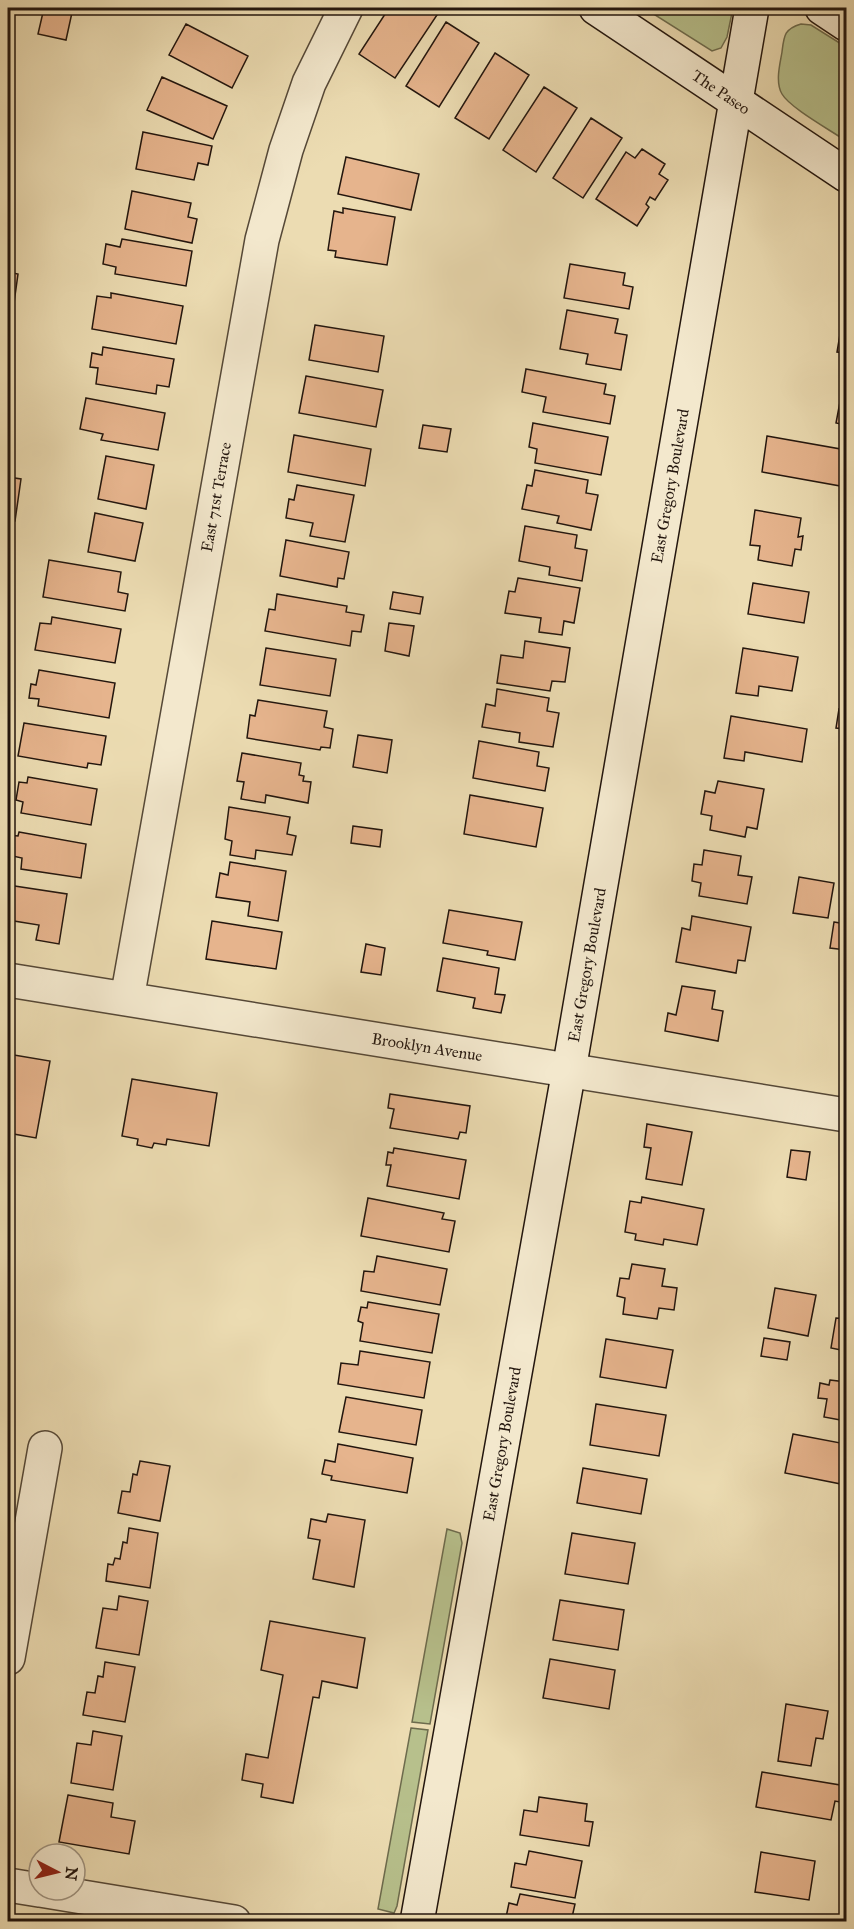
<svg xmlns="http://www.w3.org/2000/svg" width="854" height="1929" font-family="'IM FELL Great Primer',serif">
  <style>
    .green { fill: #b7c08c; stroke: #6d6b4d; stroke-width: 1.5 }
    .building { fill: #e6b48d; stroke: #23160e; stroke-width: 1.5 }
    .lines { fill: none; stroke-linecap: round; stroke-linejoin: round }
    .street-casing { stroke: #554837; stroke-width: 36 }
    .secondary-casing { stroke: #23160e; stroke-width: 36 }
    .street { stroke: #f3e8cd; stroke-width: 33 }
    .secondary { stroke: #f3e8cd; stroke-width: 33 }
    .labels { text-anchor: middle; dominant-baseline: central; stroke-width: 6; stroke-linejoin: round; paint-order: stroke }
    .street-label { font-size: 16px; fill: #23160e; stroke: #f3e8cd }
  </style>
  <rect width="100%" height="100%" fill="#ecdcb2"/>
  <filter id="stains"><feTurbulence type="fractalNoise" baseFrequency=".00333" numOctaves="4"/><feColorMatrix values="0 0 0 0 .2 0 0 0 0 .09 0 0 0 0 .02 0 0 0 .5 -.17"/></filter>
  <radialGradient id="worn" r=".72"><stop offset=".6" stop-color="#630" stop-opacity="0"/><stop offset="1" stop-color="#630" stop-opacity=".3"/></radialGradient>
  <path class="green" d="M644,8H733L727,37L721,48L712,51Z
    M801,24L811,25L846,47V141C832,131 790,108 782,94C775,82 780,64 782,52C784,36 784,29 801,24Z
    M447,1529L460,1533L462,1543L430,1724L412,1722Z
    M411,1728L428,1730L397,1906L394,1913L378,1909Z"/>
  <path class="building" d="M44,8H73L66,40L38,34Z
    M389,8H425L437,15L395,78L359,54Z
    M446,22L479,43L439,107L406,86Z
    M186,24L248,56L232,88L169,55Z
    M495,53L529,75L489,139L455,118Z
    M162,77L227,106L213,139L147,110Z
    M544,87L577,108L536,172L503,150Z
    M591,118L622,138L583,198L553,178Z
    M143,132L212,146L208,165L198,163L194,180L136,169Z
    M642,149L665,164L659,174L668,180L655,200L650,197L646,204L649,207L637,226L596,199L626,152L635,158Z
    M346,157L419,174L411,210L338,194Z
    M132,191L191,203L188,217L197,219L192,243L125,229Z
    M343,208L395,217L387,265L335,257L336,251L328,250L334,211L343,213Z
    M122,239L192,251L186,286L115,274L116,267L103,264L106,244L120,247Z
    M570,264L625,273L623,285L633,287L629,309L564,298Z
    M8,272L18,274L14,303L8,302Z
    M111,293L183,306L176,344L92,329L97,296L111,298Z
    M845,305H846V353L837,352Z
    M567,310L618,319L615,333L627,335L621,370L586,364L588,354L560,349Z
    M315,325L384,336L378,372L309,360Z
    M103,347L174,359L169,387L157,385L156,394L96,384L98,368L90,367L92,353L102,355Z
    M526,369L606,384L604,394L615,396L610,424L543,412L546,397L522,392Z
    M306,376L383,390L376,427L299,413Z
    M843,386L846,387V425L836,423Z
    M86,398L165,413L158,450L101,440L103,434L80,429Z
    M533,423L608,437L601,475L535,463L537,449L529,447Z
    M423,425L451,429L447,452L419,448Z
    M294,435L371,449L365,486L288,472Z
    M767,436L846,450V487L762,472Z
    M106,456L154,465L146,509L98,499Z
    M535,470L588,480L586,493L598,495L591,530L557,523L559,516L522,509L527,485L532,486Z
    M8,477L21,479L15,521L8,520Z
    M297,485L354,495L345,542L310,536L313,523L286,518L289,499L294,500Z
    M755,510L801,518L798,537L803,536L801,550L795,549L792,566L758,560L760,546L750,545Z
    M95,513L143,523L135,561L88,552Z
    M525,526L577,535L575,548L587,550L582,581L549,575L550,567L519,561Z
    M286,540L349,552L344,579L338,578L337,587L280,576Z
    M49,560L121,572L118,592L128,594L125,611L43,597Z
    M518,578L580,588L574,623L564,621L562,635L539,632L541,618L505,613L509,591L515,592Z
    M753,583L809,592L804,623L748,614Z
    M393,592L423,597L420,614L390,609Z
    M277,594L347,606L346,612L364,615L361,632L352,631L350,646L265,631L269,609L275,610Z
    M52,617L121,629L115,663L35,650L40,623L51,624Z
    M389,623L414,626L409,656L385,651Z
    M525,641L570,648L565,682L552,681L550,691L497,683L501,655L523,658Z
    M266,648L336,659L330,696L260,685Z
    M743,648L798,657L792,691L759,686L758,696L736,693Z
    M39,670L115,683L109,718L38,706L39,699L29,698L31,684L36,685Z
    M497,689L549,698L547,711L559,713L553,747L519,742L520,733L482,727L486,704L495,706Z
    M258,700L327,711L324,727L333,729L330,748L321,747L320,750L247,738L250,715L255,716Z
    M839,709L846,711V729L836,728Z
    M731,716L807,729L802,762L745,752L744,761L724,758Z
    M24,723L106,736L101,765L88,763L87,768L18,756Z
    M358,735L392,740L387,773L353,767Z
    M479,741L539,752L537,766L549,768L545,791L473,778Z
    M242,753L301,763L299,775L304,776L303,781L311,782L308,803L266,795L265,803L241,799L244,782L237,781Z
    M28,777L97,789L91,825L21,813L23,802L16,800L19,782L27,783Z
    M718,781L764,789L757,829L747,827L745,837L710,830L712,816L701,814L705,791L715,793Z
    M470,795L543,808L536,847L464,834Z
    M229,807L290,817L287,834L296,836L292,855L256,850L255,859L230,855L232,841L225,839Z
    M353,826L382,830L380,847L351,843Z
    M19,832L86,844L81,878L21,869L22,858L8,855V835L18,836Z
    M704,850L741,856L738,875L752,877L747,904L699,896L701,883L692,881L694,864L702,865Z
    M230,862L286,871L278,921L248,916L250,902L216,897L220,873L228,875Z
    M799,877L834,883L828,918L793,913Z
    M8,885L67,894L59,944L36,940L39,925L8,920Z
    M449,910L522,922L515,960L487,955L488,951L443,943Z
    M692,916L751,927L745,961L738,960L736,973L676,962L682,928L690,930Z
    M212,921L282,932L276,969L206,959Z
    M834,922L846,924V950L830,948Z
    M366,944L385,948L381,975L361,972Z
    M443,958L499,968L495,994L505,995L501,1013L473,1008L475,998L437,991Z
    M682,986L715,991L712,1009L723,1011L718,1041L665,1031L668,1013L676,1015Z
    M8,1054L50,1061L36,1138L8,1133Z
    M132,1079L217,1093L209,1146L167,1139L166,1145L154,1143L152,1148L137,1145L138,1139L122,1136Z
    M390,1094L470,1106L466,1133L460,1132L458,1139L390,1128L394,1109L388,1108Z
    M647,1124L692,1132L682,1185L646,1179L651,1148L644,1147Z
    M394,1148L466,1160L459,1199L387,1186L391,1165H386L388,1152L393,1153Z
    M791,1150L810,1152L806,1180L787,1177Z
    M642,1197L704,1209L697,1245L664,1239L663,1245L635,1240L636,1234L625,1232L630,1201L641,1203Z
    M368,1198L444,1213L442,1219L455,1221L449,1252L361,1236Z
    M377,1256L447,1269L440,1305L361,1291L364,1271L374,1272Z
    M632,1264L665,1269L662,1286L677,1288L674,1310L659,1308L657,1319L623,1314L625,1298L617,1296L620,1278L629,1279Z
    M775,1288L816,1295L808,1336L768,1328Z
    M368,1302L439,1314L432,1353L360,1341L363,1323L358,1321L361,1307L367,1308Z
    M836,1318L846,1319V1351L831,1348Z
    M764,1338L790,1342L787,1360L761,1356Z
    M606,1339L673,1350L666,1388L600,1377Z
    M360,1351L430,1362L424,1398L338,1384L341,1363L358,1365Z
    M830,1380L846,1382V1421L824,1417L827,1399L818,1398L820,1383L829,1385Z
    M346,1397L422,1410L416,1445L339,1432Z
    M596,1404L666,1415L659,1456L590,1445Z
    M793,1434L846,1444V1485L785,1473Z
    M338,1444L413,1458L407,1493L331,1480L332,1476L322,1474L325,1460L335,1462Z
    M140,1461L170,1466L160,1521L118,1513L122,1491L130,1492L133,1474L137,1475Z
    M583,1468L647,1479L641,1514L577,1503Z
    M328,1514L365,1520L354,1587L313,1579L320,1540L308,1538L311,1519L326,1522Z
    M129,1528L158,1533L150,1588L106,1581L108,1564L113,1565L115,1558L120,1559L123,1542L127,1543Z
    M572,1533L635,1543L628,1584L565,1574Z
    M119,1596L148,1601L139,1655L96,1648L103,1608L117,1610Z
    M560,1600L624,1610L618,1650L553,1640Z
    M270,1621L365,1638L357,1688L322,1681L319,1698L313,1697L293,1803L261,1797L263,1784L242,1780L246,1754L268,1758L283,1675L261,1670Z
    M550,1659L615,1670L609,1709L543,1698Z
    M105,1662L135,1667L125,1722L83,1715L87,1692L95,1693L98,1676L103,1677Z
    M786,1704L828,1711L823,1739L816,1738L811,1766L778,1761Z
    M93,1731L122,1736L113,1790L71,1783L77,1743L91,1745Z
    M762,1772L846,1786V1803L835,1801L831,1820L756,1807Z
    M68,1795L113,1803L111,1817L135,1821L129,1854L59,1842Z
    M539,1797L587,1804L585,1821L593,1822L589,1846L520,1835L524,1810L537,1812Z
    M529,1851L582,1861L575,1898L511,1887L515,1863L526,1865Z
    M761,1852L815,1861L809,1900L755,1892Z
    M520,1894L575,1904L571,1922H505L509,1903L517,1905Z"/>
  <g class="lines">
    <g class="street-casing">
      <path id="street" d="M8,980L846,1115
        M127,999L262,240L286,150L309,83L346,8
        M8,1658L45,1448
        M8,1885L39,1890
        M40,1890L234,1922"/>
    </g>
    <g class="secondary-casing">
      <path id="secondary" d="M596,8L846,175
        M822,8L846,24
        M417,1922L569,1070L752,8"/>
    </g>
    <use href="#street" class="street"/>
    <use href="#secondary" class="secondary"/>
  </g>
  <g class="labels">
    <g class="street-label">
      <text transform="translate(721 92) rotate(34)">The Paseo</text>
      <text transform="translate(670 486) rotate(-80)">East Gregory Boulevard</text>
      <text transform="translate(216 497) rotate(-80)">East 71st Terrace</text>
      <text transform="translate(587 965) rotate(-80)">East Gregory Boulevard</text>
      <text transform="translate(427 1047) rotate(9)">Brooklyn Avenue</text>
      <text transform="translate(502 1444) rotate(-80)">East Gregory Boulevard</text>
    </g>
  </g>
  <rect width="854" height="1929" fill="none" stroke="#ecdcb2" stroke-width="30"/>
  <rect x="9" y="9" width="836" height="1911" fill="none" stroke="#23160e" stroke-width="3"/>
  <rect x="15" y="15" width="824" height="1899" fill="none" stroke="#23160e" stroke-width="1.5"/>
  <g transform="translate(57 1872) rotate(97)"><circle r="28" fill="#f3e8cd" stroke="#a09481" stroke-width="1.5"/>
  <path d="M0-4.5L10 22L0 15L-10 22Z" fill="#8f2418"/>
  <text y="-9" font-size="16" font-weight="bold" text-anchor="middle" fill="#23160e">N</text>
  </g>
  <rect width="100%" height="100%" filter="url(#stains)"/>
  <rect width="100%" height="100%" fill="url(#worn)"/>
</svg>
